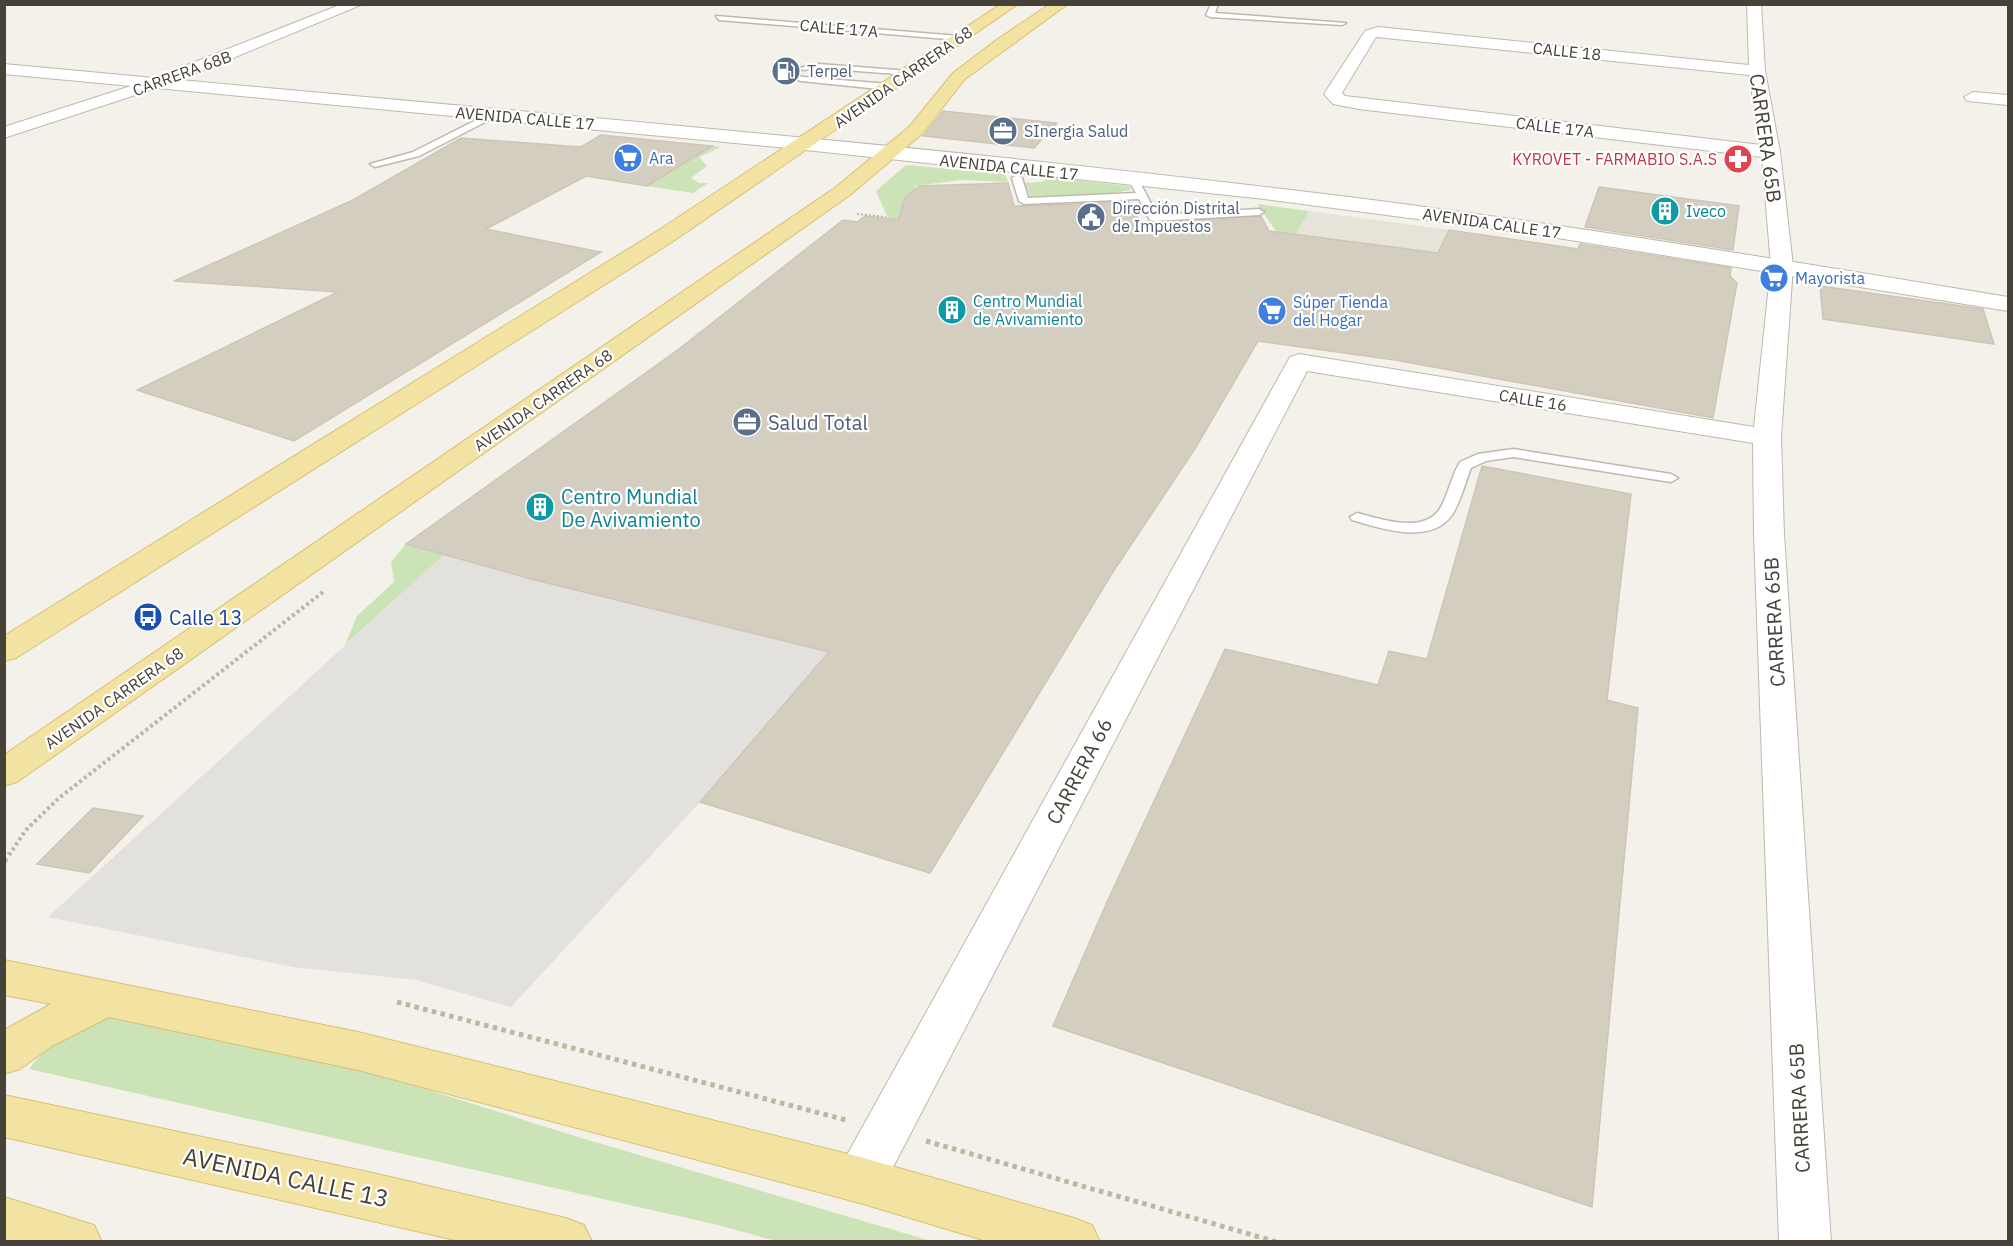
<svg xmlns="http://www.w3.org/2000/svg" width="2013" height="1246" font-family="'IBM Plex Sans',sans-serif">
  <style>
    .residential { fill: #e6e3d9 }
    .green { fill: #cce3b8 }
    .parking { fill: #e2e1de }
    .building { fill: #d4cec1; stroke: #cec6b5; stroke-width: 1.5 }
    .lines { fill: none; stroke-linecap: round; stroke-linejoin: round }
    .service-casing { stroke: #beb9ad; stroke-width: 3 }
    .minor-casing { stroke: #beb9ad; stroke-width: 2 }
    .tertiary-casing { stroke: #beb9ad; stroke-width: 2 }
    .primary-casing { stroke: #d7c174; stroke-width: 2 }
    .path-far2 { stroke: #beb6a0; stroke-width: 2; stroke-dasharray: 2 2; stroke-linecap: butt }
    .path-far1 { stroke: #beb6a0; stroke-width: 4; stroke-dasharray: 3 3; stroke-linecap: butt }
    .path { stroke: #beb6a0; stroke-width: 5; stroke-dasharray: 4.5 4.5; stroke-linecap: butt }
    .service { fill: #fff; fill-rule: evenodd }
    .minor { fill: #fff; fill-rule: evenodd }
    .tertiary { fill: #fff; fill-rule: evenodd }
    .primary { fill: #f3e3a3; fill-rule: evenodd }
    .labels { text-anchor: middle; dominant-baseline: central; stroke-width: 4.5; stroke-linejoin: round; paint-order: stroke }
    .far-street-label { font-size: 16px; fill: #464239; stroke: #fff }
    .far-service-label { font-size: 16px; fill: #4e5e75; stroke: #fff; text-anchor: start }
    .far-shop-label { font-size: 16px; fill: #366cbe; stroke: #fff; text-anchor: start }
    .far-health-label { font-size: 16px; fill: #be3a42; stroke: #fff; text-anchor: end }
    .far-culture-label { font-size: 16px; fill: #0d838f; stroke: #fff; text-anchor: start }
    .street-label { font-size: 20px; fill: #464239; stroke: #fff }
    .service-label { font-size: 20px; fill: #4e5e75; stroke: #fff; text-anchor: start }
    .culture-label { font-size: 20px; fill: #0d838f; stroke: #fff; text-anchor: start }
    .transit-label { font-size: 20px; fill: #164399; stroke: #fff; text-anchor: start }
    .near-street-label { font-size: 24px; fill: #464239; stroke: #fff }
  </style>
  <rect width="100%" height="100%" fill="#f3f1ea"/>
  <path class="residential" d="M1309,211L1449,230L1438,253L1296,234Z"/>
  <path class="green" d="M712,146L721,147L699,157L707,166L691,178L699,183H708L693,193L647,186Z
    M906,165L1005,174L1008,182L961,180L915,186V191L904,202V206L919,221L890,223L876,191Z
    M1047,177L1129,186L1131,190L1106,194L1031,198L1024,183L1043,182Z
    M1257,204L1309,211L1288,248Z
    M406,544L444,555L345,645L357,616L394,582L391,562Z
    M122,1015L349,1065L578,1137L931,1241H776L718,1225L29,1069C53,1038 83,1022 122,1015Z"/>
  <path class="parking" d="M444,555L535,580L829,652L700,802L511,1007L416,980L293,967L48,917Z"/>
  <path class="building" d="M943,111L1057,123L1034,148L923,136Z
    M601,135L712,146L647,186L586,176L486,229L601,252L294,441L137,390L338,292L174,281L353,200L461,138L581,147Z
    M1008,183L1014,206L1129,202L1140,222L1261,216L1269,231L1438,253L1449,230L1578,249L1580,244L1731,268L1730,276L1737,283L1713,418L1395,360L1258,341L1196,447L1111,575L930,873L700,802L829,652L535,580L406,544L679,349L843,220L857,222L865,216L898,220L905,198L919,186Z
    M1599,187L1739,206L1733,250L1585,227Z
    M1820,286L1983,309L1994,344L1823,319Z
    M1482,466L1631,494L1607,700L1638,708L1592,1207L1053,1026L1107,902L1225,649L1378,685L1389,651L1427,659Z
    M93,808L143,816L89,873L37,864Z"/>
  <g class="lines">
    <g class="service-casing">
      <path id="service" d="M1211,4H1218L1215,13L1346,23L1342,25L1210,17L1206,15Z
        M716,16L959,36L963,38L959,40L719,20Z
        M819,64L909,71L913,73L909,75L819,68L803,70L799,68Z
        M791,73L803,77L889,84L893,87L889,90L801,81L791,77Z
        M492,112L496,115L495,117L419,156L375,167L370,164L413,152Z
        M1017,175L1022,178L1028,198L1136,193L1128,179L1133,176L1138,179L1157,215L1259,209L1264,212L1259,215L1154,221L1150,220L1139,199L1024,204L1019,201L1012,178Z
        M1513,449L1671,474L1678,478L1671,482L1513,457L1486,461L1471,468C1465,483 1461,501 1452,515C1430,546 1380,528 1352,520L1350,517L1357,513C1382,519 1427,536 1442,505C1449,491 1452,475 1460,462L1478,454Z"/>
    </g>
    <g class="minor-casing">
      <path id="minor" d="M1747,4H1761L1765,71L1780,152L1793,266L1781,437L1784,534L1831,1242H1779L1754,534L1753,443L1307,371L878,1196L860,1203L842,1196L835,1180L842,1164L1290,357L1299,354L1754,427L1771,266L1762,157L1359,109L1333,104L1324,94L1365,31L1378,27L1749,65ZM1376,37L1749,75L1761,145L1345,96L1342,93Z
        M1973,92L2008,95V105L1967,101L1964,97Z"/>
    </g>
    <g class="tertiary-casing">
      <path id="tertiary" d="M342,4H363L180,80C570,116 961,149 1349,197C1570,225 1789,261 2008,297V311L1539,235L1256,198L787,148L157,88L4,138V127L131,86L4,74V64L154,78Z"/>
    </g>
    <g class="primary-casing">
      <path id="primary" d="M1001,4H1018L675,240L16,658L4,661V636L659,230Z
        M1050,4H1068L965,79L922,134L850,195L17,782L4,786V755L836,187L910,126L953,73L995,41Z
        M4,960L358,1032L860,1157L1074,1218L1092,1225L1100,1242H990L860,1203L358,1070L109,1017L52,1046L20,1069L4,1074V1030L51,1004L4,995Z
        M4,1095L373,1173L566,1218L584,1225L592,1242H464L4,1137Z
        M4,1197L94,1225L102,1242H4Z"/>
    </g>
    <path class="path-far2" d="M857,214L886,217"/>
    <path class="path-far1" d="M9,855L26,830L59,798L323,592"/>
    <path class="path" d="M4,862L10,853
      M397,1002L846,1120
      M926,1141L1277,1242"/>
    <use href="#service" class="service"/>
    <use href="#minor" class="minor"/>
    <use href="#tertiary" class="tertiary"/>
    <use href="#primary" class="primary"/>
  </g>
  <defs>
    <g id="fuel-disc" transform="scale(1.5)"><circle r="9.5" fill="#5c6f8a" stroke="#fff"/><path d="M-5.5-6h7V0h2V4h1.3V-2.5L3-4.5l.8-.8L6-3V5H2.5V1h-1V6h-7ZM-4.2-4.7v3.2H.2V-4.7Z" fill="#fff"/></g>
    <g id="office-disc" transform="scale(1.5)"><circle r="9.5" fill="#5c6f8a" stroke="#fff"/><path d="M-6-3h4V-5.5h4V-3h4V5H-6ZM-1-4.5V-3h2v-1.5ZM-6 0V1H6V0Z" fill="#fff"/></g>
    <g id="supermarket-disc" transform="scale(1.5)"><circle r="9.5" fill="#3f7fe0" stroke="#fff"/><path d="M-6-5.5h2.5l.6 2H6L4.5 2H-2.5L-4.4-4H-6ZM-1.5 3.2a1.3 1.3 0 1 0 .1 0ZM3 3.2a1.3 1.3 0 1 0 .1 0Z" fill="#fff"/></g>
    <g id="pharmacy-disc" transform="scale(1.5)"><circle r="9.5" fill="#e0444e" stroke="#fff"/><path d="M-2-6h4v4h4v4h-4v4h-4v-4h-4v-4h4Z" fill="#fff"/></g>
    <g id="building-disc" transform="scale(1.5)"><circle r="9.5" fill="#0f9aa8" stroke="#fff"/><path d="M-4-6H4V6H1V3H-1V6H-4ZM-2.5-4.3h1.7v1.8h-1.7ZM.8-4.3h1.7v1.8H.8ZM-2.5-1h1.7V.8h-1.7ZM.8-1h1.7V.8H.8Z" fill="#fff"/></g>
    <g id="civic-disc" transform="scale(1.5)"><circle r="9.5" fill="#5c6f8a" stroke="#fff"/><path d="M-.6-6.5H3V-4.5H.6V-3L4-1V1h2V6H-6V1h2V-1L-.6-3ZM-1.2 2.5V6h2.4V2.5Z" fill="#fff"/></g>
    <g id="bus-disc" transform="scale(1.5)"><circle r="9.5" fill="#1a4fb4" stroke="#fff"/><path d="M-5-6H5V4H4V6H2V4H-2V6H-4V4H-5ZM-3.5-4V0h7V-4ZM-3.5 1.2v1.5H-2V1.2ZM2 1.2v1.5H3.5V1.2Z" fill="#fff"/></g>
  </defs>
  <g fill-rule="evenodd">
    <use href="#fuel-disc" x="786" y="71"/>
    <use href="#office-disc" x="1003" y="131"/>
    <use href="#supermarket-disc" x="628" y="158"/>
    <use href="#pharmacy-disc" x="1738" y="159"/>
    <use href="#building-disc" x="1665" y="211"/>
    <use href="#civic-disc" x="1091" y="217"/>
    <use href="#supermarket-disc" x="1774" y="278"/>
    <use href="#building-disc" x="952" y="310"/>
    <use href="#supermarket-disc" x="1272" y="311"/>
    <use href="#office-disc" x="747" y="422"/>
    <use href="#building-disc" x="540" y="507"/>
    <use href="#bus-disc" x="148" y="617"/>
  </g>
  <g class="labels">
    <g class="far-street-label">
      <text transform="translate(839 28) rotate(5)">CALLE 17A</text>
      <text transform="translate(1567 51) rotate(6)">CALLE 18</text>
      <text transform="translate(182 73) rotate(-20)">CARRERA 68B</text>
      <text transform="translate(903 77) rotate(-35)">AVENIDA CARRERA 68</text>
      <text transform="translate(525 118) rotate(5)">AVENIDA CALLE 17</text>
      <text transform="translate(1555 127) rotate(7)">CALLE 17A</text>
      <text transform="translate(1009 167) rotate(6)">AVENIDA CALLE 17</text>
      <text transform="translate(1492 223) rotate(8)">AVENIDA CALLE 17</text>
      <text transform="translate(543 400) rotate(-35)">AVENIDA CARRERA 68</text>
      <text transform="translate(1533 400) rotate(9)">CALLE 16</text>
      <text transform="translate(114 698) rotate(-35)">AVENIDA CARRERA 68</text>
    </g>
    <g class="far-service-label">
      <text x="807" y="71">Terpel</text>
      <text x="1024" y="131">SInergia Salud</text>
      <text x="1112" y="208">Dirección Distrital<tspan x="1112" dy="18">de Impuestos</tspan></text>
    </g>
    <g class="far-shop-label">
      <text x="649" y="158">Ara</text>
      <text x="1795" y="278">Mayorista</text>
      <text x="1293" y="302">Súper Tienda<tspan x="1293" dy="18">del Hogar</tspan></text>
    </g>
    <g class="far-health-label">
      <text x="1717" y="159">KYROVET - FARMABIO S.A.S</text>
    </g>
    <g class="far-culture-label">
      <text x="1686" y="211">Iveco</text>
      <text x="973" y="301">Centro Mundial<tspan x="973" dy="18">de Avivamiento</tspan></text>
    </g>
    <g class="street-label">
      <text transform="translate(1766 138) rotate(82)">CARRERA 65B</text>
      <text transform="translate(1774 622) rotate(-93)">CARRERA 65B</text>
      <text transform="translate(1079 771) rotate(-62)">CARRERA 66</text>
      <text transform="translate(1799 1108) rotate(-93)">CARRERA 65B</text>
    </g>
    <g class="service-label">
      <text x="768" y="422">Salud Total</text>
    </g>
    <g class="culture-label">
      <text x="561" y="496">Centro Mundial<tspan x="561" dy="23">De Avivamiento</tspan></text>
    </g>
    <g class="transit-label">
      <text x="169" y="617">Calle 13</text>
    </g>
    <g class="near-street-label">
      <text transform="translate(286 1177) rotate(12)">AVENIDA CALLE 13</text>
    </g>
  </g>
  <rect width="2013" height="1246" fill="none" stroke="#464239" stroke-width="12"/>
</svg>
